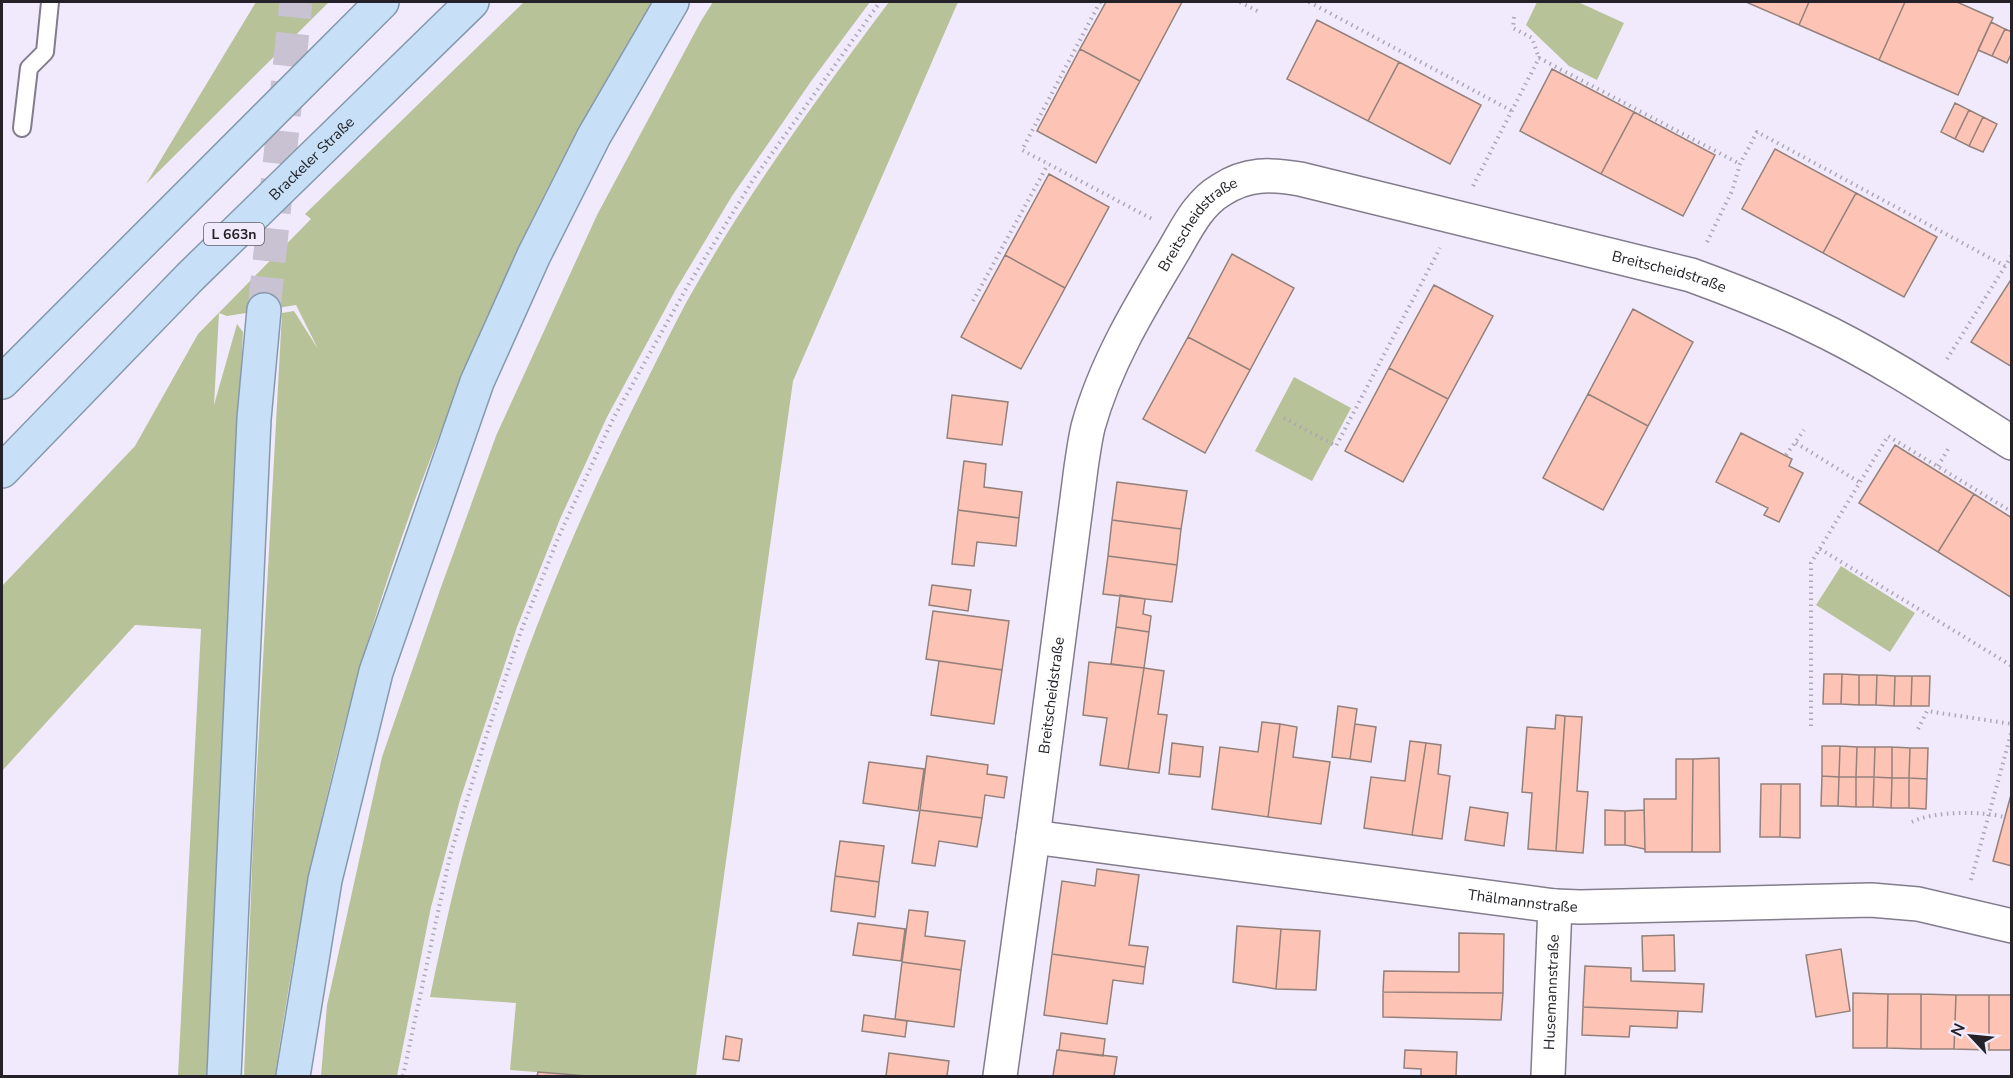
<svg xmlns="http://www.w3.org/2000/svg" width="2013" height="1078" font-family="'Nunito Sans',sans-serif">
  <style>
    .green { fill: #b8c298 }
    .building { fill: #fdc4b5; stroke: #94817c; stroke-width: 1.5 }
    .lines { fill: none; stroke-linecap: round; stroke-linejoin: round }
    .trunk-tunnel { stroke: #c8c2d2; stroke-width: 33; stroke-dasharray: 33 16; stroke-linecap: butt }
    .service-casing { stroke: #827c8c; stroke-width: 20 }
    .minor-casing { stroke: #827c8c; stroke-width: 36 }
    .trunk-casing { stroke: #8599ad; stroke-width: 36 }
    .path { stroke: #aca7b5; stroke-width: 4; stroke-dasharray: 1.5 4.5; stroke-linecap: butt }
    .service { stroke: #fff; stroke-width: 16 }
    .minor { stroke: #fff; stroke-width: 33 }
    .trunk { stroke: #c7e0f7; stroke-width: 33 }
    .labels { text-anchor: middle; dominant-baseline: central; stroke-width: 4.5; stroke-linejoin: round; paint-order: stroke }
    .shield { fill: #f1eafc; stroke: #625e68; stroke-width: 1.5 }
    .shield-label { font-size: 14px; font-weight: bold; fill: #242228 }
    .street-label { font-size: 15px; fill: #242228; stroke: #f1eafc }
  </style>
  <rect width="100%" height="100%" fill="#f1eafc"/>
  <path class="green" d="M256,2H329L146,184Z
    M524,2H653C605,82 557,164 518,250C471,353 428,458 392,566C336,731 300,904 275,1076H244L253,842L282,313L294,311L318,349L296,305L227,316L219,313L214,405L237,324L243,332L207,1076H178L201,629L135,625L2,771V586L135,446L198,334L311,219L305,214Z
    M713,2H870L812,80L732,196L675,291L607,417L560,519L517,627L460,800L431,907L397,1076H321L327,1005L382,757L440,590L496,436L597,215L701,21Z
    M889,2H958L793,381L696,1076H587L510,1070L516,1003L430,997C444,930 459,862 479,797C521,653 579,514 647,380C660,354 673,327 687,301C746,196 817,98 889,2Z
    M1537,2H1578L1624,23L1597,80L1569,66L1526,25Z
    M1294,377L1351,408L1312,481L1255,451Z
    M1841,566L1915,613L1890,652L1816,605Z"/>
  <path class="building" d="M1106,2H1182L1140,81L1080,49Z
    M1746,2H1809L1799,25Z
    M1809,2H1905L1879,60L1799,25Z
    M1905,2H1957L1993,18L1958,95L1879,60Z
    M1317,20L1399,62L1368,121L1287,79Z
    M1991,22L2005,29L1992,56L1978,50Z
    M2005,29L2012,32V52L2007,63L1992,56Z
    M1080,49L1140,81L1096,163L1037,131Z
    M1399,62L1481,105L1450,164L1368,121Z
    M1552,69L1634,112L1601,174L1520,131Z
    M1955,103L1969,110L1955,139L1941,132Z
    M1969,110L1983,117L1969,146L1955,139Z
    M1634,112L1715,155L1683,216L1601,174Z
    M1983,117L1997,124L1983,152L1969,146Z
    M1775,149L1856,193L1823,253L1742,209Z
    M1049,174L1109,207L1065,288L1005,255Z
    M1856,193L1937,237L1904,297L1823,253Z
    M1232,254L1294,288L1250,370L1188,337Z
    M1005,255L1065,288L1021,369L961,337Z
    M2012,278V367L1971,342Z
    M1434,285L1493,316L1448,399L1389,368Z
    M1633,309L1693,342L1648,426L1588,394Z
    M1188,337L1250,370L1205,453L1143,419Z
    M1389,368L1448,399L1403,482L1345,451Z
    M1588,394L1648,426L1603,510L1543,478Z
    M952,395L1008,402L1002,445L947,438Z
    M1741,433L1792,459L1789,466L1803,473L1779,522L1764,515L1768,508L1716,482Z
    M1895,445L1974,494L1938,552L1859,503Z
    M964,461L986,464L984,487L1022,492L1019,518L958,510Z
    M1117,482L1187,491L1181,529L1112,520Z
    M1974,494L2012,518V598L1938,552Z
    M958,510L1019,518L1016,546L977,542L974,566L952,564Z
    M1112,520L1181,529L1177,565L1108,556Z
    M1108,556L1177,565L1172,602L1103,594Z
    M932,585L971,590L968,611L929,605Z
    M1120,595L1145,599L1143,614L1151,616L1149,632L1116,627Z
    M933,611L1009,621L1002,670L926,659Z
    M1116,627L1149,632L1144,668L1111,664Z
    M939,661L1002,670L994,724L931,715Z
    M1089,662L1144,668L1128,769L1100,765L1107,718L1083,715Z
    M1144,668L1164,671L1158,714L1167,715L1159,773L1128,769Z
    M1824,674H1842L1841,704H1823Z
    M1842,674L1859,675V705L1841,704Z
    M1859,675H1877L1876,705H1859Z
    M1877,675L1895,676L1894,706L1876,705Z
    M1895,676H1912L1911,706H1894Z
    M1912,676H1930L1929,706H1911Z
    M1338,706L1357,709L1350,759L1332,757Z
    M1556,715L1565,716L1556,851L1528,849L1532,793L1522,792L1527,727L1555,729Z
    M1565,716L1582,717L1577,791L1588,792L1583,853L1556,851Z
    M1262,722L1280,724L1268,817L1212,809L1220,747L1258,752Z
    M1280,724L1297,727L1293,757L1330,762L1321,824L1268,817Z
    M1355,724L1376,727L1371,762L1350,759Z
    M1410,741L1426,743L1412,835L1364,828L1371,777L1405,781Z
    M1172,743L1203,747L1200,777L1169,774Z
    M1426,743L1441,745L1438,774L1450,776L1442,839L1412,835Z
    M1822,746H1840L1839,777L1822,776Z
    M1840,746L1857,747L1856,777H1839Z
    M1857,747H1875L1874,777H1856Z
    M1875,747H1892V778L1874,777Z
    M1892,747L1910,748L1909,778H1892Z
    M1910,748H1928L1927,779L1909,778Z
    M927,756L988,765L987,774L1007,777L1004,798L985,795L982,818L920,810Z
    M1719,758L1720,852H1692L1693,759Z
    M1676,759H1693L1692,852H1645L1644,799H1676Z
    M869,762L924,769L918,811L863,803Z
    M1822,776L1839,777L1838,806H1821Z
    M1839,777H1856V807L1838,806Z
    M1856,777H1874L1873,807H1856Z
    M1874,777L1892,778L1891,808L1873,807Z
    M1892,778H1909V808H1891Z
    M1909,778L1927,779L1926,809L1909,808Z
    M1761,784H1781L1780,837H1760Z
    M1781,784H1800V838L1780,837Z
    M2012,791V866L1993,861Z
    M1470,807L1508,813L1504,846L1465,840Z
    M920,810L982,818L977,847L939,841L935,866L912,863Z
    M1605,810L1625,811V845H1605Z
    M1644,810L1645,849L1625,845V811Z
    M840,841L884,846L879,882L835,876Z
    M1097,869L1139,875L1129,945L1148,947L1145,967L1052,954L1062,881L1095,886Z
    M835,876L879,882L875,917L831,911Z
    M909,910L928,912L925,936L965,941L961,970L902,962Z
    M858,923L905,929L901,961L853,955Z
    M1237,926L1281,929L1276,989L1233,982Z
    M1281,929L1320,931L1316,990L1276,989Z
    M1459,933L1504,934L1503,993L1383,992L1384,971L1459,972Z
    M1674,935L1675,971H1643L1642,936Z
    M1841,949L1850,1011L1816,1017L1806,955Z
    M1052,954L1145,967L1143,984L1113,980L1107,1024L1044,1015Z
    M902,962L961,970L954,1027L895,1019Z
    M1585,966L1631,968V981L1704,984L1702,1012L1583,1007Z
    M1383,992L1503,993L1501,1020L1383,1017Z
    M1853,993L1888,994L1887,1048H1853Z
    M1888,994H1921V1049L1887,1048Z
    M1921,994L1956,995L1954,1049H1921Z
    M1956,995H1989V1050L1954,1049Z
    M1989,995H2012V1050H1989Z
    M1583,1007L1678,1011L1677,1028L1630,1026L1629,1037L1582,1035Z
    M864,1015L907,1021L905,1037L862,1031Z
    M1061,1033L1105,1039L1103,1056L1059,1050Z
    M726,1036L742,1039L739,1061L723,1059Z
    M1057,1050L1117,1057L1114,1076H1053Z
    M1405,1050L1457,1052L1456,1076H1421V1069L1404,1068Z
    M889,1053L949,1061L947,1076H886Z
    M538,1072L587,1076H537Z"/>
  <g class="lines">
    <path class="trunk-tunnel" d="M264,310L296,2"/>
    <g class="service-casing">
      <path id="service" d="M22,128L29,68L45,52L50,2"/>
    </g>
    <g class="minor-casing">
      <g id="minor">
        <path id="s1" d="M1033,837L1555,906L1580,907L1871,900L1918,904L2012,926"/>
        <path id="s2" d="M1000,1076L1033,837L1081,468C1083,454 1085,440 1088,427C1105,365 1138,310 1171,255C1185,232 1197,204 1221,190C1247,173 1270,174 1300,179L1691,275C1732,290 1771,305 1810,324C1880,357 1946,401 2012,443"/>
        <path id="s3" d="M1548,1076L1555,906"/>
      </g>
    </g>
    <g class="trunk-casing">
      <g id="trunk">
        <path d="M2,382L382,2"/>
        <path id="s4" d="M2,471L190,277L472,2"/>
        <path d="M224,1076L254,419L264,310"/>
        <path d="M293,1076L325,880L376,672L477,382L534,255L594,136L672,2"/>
      </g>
    </g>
    <path class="path" d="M1100,2L1022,150L1152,219
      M1240,2L1261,13
      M1309,2L1512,111
      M1514,17L1513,28L1532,38L1539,58
      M1473,186L1539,58L1740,164
      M1707,242L1732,191L1740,164L1757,132L2005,266
      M973,301L1048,164
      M1947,359L2012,255
      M1284,418L1336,446L1440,248
      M1796,443L1859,482
      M1786,455L1804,430
      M1938,466L1950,446
      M1820,549L2012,666
      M1811,726V563L1888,436L2012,512
      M1918,729L1927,711L2012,724
      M1912,822C1933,811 1982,811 2004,817
      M1971,880L2012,730
      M403,1076L450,856L486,737L521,631L559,536L613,419L687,287L753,180L880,2"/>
    <use href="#service" class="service"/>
    <use href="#minor" class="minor"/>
    <use href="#trunk" class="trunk"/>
  </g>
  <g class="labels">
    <rect class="shield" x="204" y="223" width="60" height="22" rx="4.5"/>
    <g class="shield-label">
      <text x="234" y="234">L 663n</text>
    </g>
    <g class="street-label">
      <text stroke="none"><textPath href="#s4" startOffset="440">Brackeler Straße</textPath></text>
      <text stroke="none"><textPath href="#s2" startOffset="888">Breitscheidstraße</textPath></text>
      <text stroke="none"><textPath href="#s2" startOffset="1392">Breitscheidstraße</textPath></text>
      <text stroke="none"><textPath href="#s2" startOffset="384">Breitscheidstraße</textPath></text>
      <text stroke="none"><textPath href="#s1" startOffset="494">Thälmannstraße</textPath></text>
      <text stroke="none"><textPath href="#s3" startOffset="84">Husemannstraße</textPath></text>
    </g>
  </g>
  <rect width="2013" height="1078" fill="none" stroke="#242228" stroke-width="6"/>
  <g transform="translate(1971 1036) rotate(296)" stroke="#f1eafc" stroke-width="4.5" paint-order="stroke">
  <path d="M0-4.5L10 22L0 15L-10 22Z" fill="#242228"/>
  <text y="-9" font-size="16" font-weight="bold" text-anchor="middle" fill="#242228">N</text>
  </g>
</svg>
